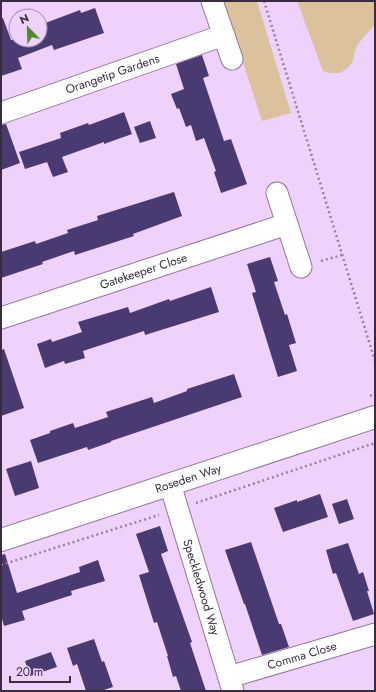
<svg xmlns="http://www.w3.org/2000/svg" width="376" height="692" font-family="Jost,sans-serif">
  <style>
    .green { fill: #dcc19d }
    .building { fill: #493a71 }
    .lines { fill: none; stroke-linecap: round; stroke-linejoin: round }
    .street-casing { stroke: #9474a3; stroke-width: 23 }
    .secondary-casing { stroke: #9474a3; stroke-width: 24 }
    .path { stroke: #947f9e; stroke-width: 2.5; stroke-dasharray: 2 3; stroke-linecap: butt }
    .street { stroke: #fff; stroke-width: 21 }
    .secondary { stroke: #fff; stroke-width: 22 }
    .labels { text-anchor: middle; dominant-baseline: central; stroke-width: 4; stroke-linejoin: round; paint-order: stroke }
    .street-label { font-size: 12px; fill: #392c40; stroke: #efd2fc }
  </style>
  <rect width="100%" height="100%" fill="#efd2fc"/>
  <path class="green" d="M223,1H257L291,113L262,121Z
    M297,1H375V24L358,44L355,51L353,61L347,69L339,73H330L323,71Z"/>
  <path class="building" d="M95,8L104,33L54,50L52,45L18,58L22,69L1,76V18H3L11,40H40V25L80,10L81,13Z
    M202,55L209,76L203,78L224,141L231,139L247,184L221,193L214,172L216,171L204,138L196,141L191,125L186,127L179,108L177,109L171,94L184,89L176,64Z
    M124,112L132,134L104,144V142L62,157L68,172L53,177L47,162L25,169L19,152L61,138L60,133L88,123L89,125Z
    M150,121L156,138L140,143L134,127Z
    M6,124L20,163L1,170V125Z
    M174,192L182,216L133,234L134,236L75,255L74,251L42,262L43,264L1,278V252L35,241L36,244L68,233L67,230L98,220L97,216Z
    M270,257L278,281L274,282L285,315L287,314L296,343L289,345L297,371L278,377L252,293L256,292L247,264Z
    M211,287L219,312L145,335L144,331L83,351L85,358L65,364L64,361L45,368L37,344L51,339L52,342L82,332L78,322L128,307L130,313L169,299L170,301Z
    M4,349L24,408L1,416V350Z
    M234,374L242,397L111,441V442L88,450L87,447L38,463L30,440L50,433V431L73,423L75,428L108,417L106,412L152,397L154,403L187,391V389Z
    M31,461L39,488L15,496L6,469Z
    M320,494L328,517L283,532L274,508L297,500V502Z
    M347,499L354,519L339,524L332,504Z
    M160,526L168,551L161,554L192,642L190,643L206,691H181L176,676L173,677L167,656H168L157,622L154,623L139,575L149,572L136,534Z
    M251,542L279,624H281L289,647L262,655L245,604H244L225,550Z
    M348,543L359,574L363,572L369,591H367L374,614L353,621L336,573L333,574L326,550Z
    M5,554L17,593L80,572L79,567L98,560L105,581L71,591L72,595L22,611L25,620L4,626L1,615V555Z
    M94,639L102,662L104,661L113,687L101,691H86L77,664L73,666L67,648Z
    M51,652L57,667L30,676L25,661Z"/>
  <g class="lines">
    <g class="street-casing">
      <g id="street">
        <path d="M212,1L232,59"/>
        <path id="s1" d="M1,113L224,35"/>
        <path d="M277,193L301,267"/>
        <path id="s2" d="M1,318L287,224"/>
        <path id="s3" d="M170,484L233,691"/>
        <path id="s4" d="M229,677L375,634"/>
      </g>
    </g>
    <g class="secondary-casing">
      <g id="secondary">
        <path id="s5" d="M1,540L375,417"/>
      </g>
    </g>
    <path class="path" d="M264,1L375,361
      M321,261L342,255
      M370,396L375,393
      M196,503L375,443
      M1,565L159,515"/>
    <use href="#street" class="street"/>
    <use href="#secondary" class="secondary"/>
  </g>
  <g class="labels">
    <g class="street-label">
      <text stroke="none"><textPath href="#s1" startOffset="118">Orangetip Gardens</textPath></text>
      <text stroke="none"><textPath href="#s2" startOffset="150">Gatekeeper Close</textPath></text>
      <text stroke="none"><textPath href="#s5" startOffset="197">Roseden Way</textPath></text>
      <text stroke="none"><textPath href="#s3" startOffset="108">Speckledwood Way</textPath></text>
      <text stroke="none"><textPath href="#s4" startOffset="76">Comma Close</textPath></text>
    </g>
  </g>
  <rect width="376" height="692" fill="none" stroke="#392c40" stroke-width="4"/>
  <g transform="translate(28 28) rotate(337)"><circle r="19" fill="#efd2fc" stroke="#a690b1"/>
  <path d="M0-3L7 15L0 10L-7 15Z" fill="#518a27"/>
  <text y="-6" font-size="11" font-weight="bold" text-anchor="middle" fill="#392c40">N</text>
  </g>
  <path d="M10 676v6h60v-6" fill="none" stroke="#392c40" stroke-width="2"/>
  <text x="16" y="676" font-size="12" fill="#392c40" stroke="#efd2fc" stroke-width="3" paint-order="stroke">20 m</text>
</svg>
